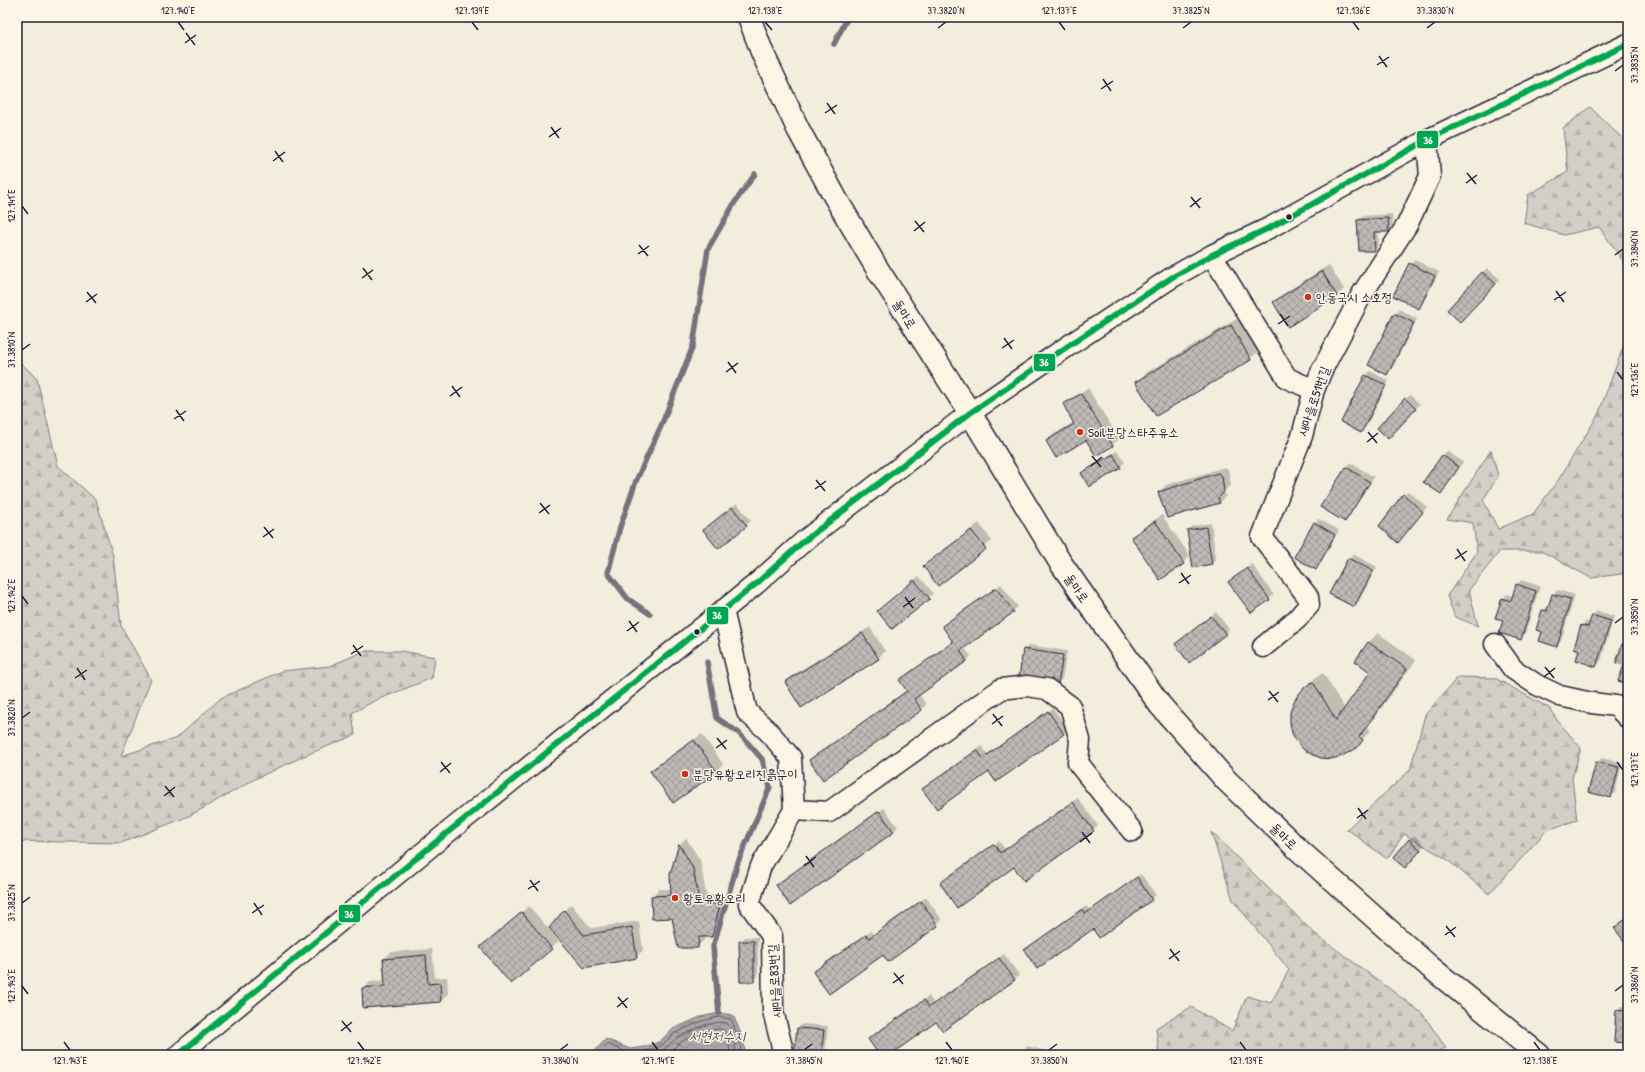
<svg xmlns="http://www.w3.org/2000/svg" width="1645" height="1072" font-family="'Patrick Hand','Poor Story',sans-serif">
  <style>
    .forest { fill: url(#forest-firs); stroke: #7b7880 }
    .water { fill: url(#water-waves); stroke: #75727b }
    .shadow { fill: #0003; fill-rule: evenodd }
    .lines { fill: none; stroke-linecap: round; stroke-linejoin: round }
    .shore { stroke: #595766; stroke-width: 1 }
    .stream { stroke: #75727b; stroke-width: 5.5 }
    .building { fill: url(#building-cross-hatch); stroke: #22223b }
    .minor-casing { stroke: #22223b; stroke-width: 23 }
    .major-casing { stroke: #22223b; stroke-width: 25 }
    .minor { stroke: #fcf5e5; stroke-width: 20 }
    .major { stroke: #fcf5e5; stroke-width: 22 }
    .bus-1-casing { stroke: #fcf5e5; stroke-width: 9 }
    .bus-1 { stroke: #00a651; stroke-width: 6 }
    .ticks { fill: none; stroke: #22223b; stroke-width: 1.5 }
    .bus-dot { fill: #22223b; stroke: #fcf5e5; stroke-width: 1.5 }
    .poi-dot { fill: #c8321e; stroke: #fcf5e5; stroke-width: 1.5 }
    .labels { text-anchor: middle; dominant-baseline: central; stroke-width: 3; stroke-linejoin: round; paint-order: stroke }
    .poi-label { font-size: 13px; fill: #22223b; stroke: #fcf5e5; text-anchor: start }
    .street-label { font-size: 13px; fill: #22223b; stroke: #fcf5e5 }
    .water-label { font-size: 14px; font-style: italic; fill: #525160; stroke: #fcf5e5 }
    .line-badge { stroke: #fcf5e5; stroke-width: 1.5 }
    .badge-label { font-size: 11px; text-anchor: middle; font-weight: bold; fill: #fff }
    .neatline { fill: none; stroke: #22223b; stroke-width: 1.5 }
    .ticks-label { font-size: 10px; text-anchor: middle; fill: #22223b }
  </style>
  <defs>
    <pattern id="forest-firs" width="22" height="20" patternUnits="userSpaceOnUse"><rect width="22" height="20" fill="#d4cfc6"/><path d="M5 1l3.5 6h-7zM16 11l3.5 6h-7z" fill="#b6b1ab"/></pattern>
    <pattern id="water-waves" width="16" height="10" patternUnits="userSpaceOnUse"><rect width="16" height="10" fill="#aca7a6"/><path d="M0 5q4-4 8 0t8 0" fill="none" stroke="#8c8888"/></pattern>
    <pattern id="building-cross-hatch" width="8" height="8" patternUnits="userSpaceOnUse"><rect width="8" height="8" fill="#bfbab6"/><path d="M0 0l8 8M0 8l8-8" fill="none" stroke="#9b9795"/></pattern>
  </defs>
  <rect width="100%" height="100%" fill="#f3edde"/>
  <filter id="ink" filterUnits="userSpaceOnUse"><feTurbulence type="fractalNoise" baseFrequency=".025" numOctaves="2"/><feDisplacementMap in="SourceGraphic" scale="8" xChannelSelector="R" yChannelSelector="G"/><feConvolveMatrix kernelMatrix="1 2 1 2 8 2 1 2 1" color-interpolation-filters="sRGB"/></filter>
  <g filter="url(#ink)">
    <path class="forest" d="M1590,107L1628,144V331L1623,261L1599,227L1564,235L1524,223L1528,195L1568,172L1563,128Z
      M1628,334V573L1591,578L1541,551H1500L1469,590L1478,626L1455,617L1447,596L1477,552L1473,523L1447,519L1491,450L1498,476L1483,500L1498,529L1533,514L1559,479L1598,415Z
      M17,359L37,379L58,466L96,500L113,556L121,626L151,679L121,756L177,738L221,698L282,671L330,666L364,651H401L435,657L432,678L374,701L352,713L355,735L304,756L257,778L189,816L121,843L17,841Z
      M1458,677L1495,678L1549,708L1557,720L1581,748L1572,778L1577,820L1547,830L1489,894L1445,858L1404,834L1387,859L1347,829L1410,770L1425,715Z
      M1211,832L1314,933L1422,1013L1446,1048L1428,1055H1159L1156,1028L1191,1007L1232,1031L1247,996L1271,1003L1289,970L1233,900Z"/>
    <path class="water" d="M719,1013L733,1015L744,1041L745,1055H591L606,1039L630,1049L644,1047L659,1042L673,1029L700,1017Z"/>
    <path class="shadow" d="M1392,214L1393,226L1388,231H1378L1379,245L1374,250L1358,220L1363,216Z
      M1415,260L1439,272L1423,303L1418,307L1410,264Z
      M1329,265L1344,289L1337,296L1274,302L1281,295Z
      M1487,268L1500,279L1460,321L1448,309Z
      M1399,309L1417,319L1392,369L1387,373L1395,314Z
      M1240,317L1260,350L1250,359L1137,382L1146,373Z
      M1370,371L1389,381L1366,427L1361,431L1366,376Z
      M1088,388L1119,439L1112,445L1086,439L1047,441L1054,434L1074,422L1064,405L1071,398Z
      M1410,395L1420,404L1388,437L1378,428Z
      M1117,451L1125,462L1120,467L1082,473L1087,469Z
      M1447,451L1463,462L1445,488L1424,481Z
      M1351,463L1374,477L1349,517L1345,521L1322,507L1346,467Z
      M1225,467L1228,469L1231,485L1224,491L1226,496L1219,503L1159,492L1166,485Z
      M1408,491L1427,507L1402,537L1403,495Z
      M737,503L751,521L718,548L708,526Z
      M1162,515L1190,556L1183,563L1133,537L1140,530Z
      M1319,519L1339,530L1320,564L1315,568L1314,523Z
      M979,523L992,541L938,584L925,566Z
      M1211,523L1216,559L1212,563L1193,566L1188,530L1192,526Z
      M1353,554L1377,567L1359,601L1354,606L1349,559Z
      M1252,564L1274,595L1251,612L1234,578Z
      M919,576L933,593L929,598L883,607Z
      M1521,580L1540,586L1525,634L1520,639L1504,620L1503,599L1507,594L1513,596L1517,585Z
      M1001,584L1018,607L964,647L971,656L967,661L919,694L926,704L922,709L823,779L815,756L907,690L900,680L953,641L943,626Z
      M1558,590L1575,595L1561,641L1556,646L1544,631L1543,611L1548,606L1549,607L1553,594Z
      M1597,611L1614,616L1601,661L1596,666L1580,650L1582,626L1586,621L1590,623L1592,616ZM1583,625L1593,628L1583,627Z
      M1216,612L1229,629L1225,634L1180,640Z
      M870,627L885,651L878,658L786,682L793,675Z
      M1378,633L1416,660L1367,728L1371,730L1356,747L1298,695L1315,678L1323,673L1345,709L1372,672L1356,661L1369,642Z
      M1627,640H1628V683L1623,644Z
      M1029,645L1067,651L1062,679L1058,683L1024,650Z
      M1053,708L1068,729L996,781L989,770L924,789L982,746L988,754Z
      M702,734L723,764L716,771L674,802L652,771L659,764Z
      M1602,758L1622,763L1615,793L1610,797L1597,762Z
      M1078,798L1098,826L1024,879L1014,866L941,883L999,841L1005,849Z
      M884,808L898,827L894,831L777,885Z
      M1414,835L1425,845L1410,862L1409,840Z
      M686,838L700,860L706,894L726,898L718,929L711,936H705L704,940L697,947L652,896L659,889H672L671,874L679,845Z
      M1141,874L1156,895L1100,936L1093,928L1025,950L1086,906L1090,910Z
      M926,897L942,920L888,960L883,954L819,968L871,931L874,935Z
      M571,904L591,928L639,921L643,950L636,957L584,967L564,911Z
      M529,906L559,941L511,982L481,947Z
      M745,937H758V976L753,981L740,942Z
      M432,949L435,978L447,977L448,994L441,1001L364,1007L363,989L370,982L385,980L384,959L391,952Z
      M1004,954L1019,975L1014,980L937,1021L889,1055H880L869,1039L873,1035L929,996L934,1004Z
      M1621,1006H1628V1042L1617,1011Z
      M802,1024L828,1026L825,1055H795L798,1028Z
      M1027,1046L1050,1052L1049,1055H1019Z"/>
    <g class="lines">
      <path class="shore" d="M596,1055L607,1044L629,1053L645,1051L661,1046L675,1033L702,1021L719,1017L731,1019L740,1042L741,1055
        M647,1055L663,1050L678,1037L703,1026L719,1022L727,1023C733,1032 735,1044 736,1055
        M667,1055C672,1051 676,1045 681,1042C689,1037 716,1026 724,1030L729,1045L730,1055"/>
      <path class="stream" d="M834,44L848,17
        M650,614L628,599L608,573L620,527L636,481L661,426L693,346L708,249L735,202L755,174
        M707,662L717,718L739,733L762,759L770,787L738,862L713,947L719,1013"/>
    </g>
    <path class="building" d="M1388,218L1389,232H1374L1375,251H1359L1357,220Z
      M1409,263L1435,276L1419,309L1393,296Z
      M1322,271L1337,296L1288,327L1273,302Z
      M1482,272L1496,284L1460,322L1447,310Z
      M1394,313L1414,323L1387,375L1368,365Z
      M1231,325L1251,360L1156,416L1135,382Z
      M1365,375L1386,385L1361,433L1341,422Z
      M1081,394L1113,446L1096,456L1086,440L1056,458L1046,441L1074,424L1063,404Z
      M1405,398L1416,409L1388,439L1377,428Z
      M1113,454L1121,468L1089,487L1081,473Z
      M1442,455L1459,467L1441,494L1423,482Z
      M1346,467L1370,482L1345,522L1320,507Z
      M1218,473L1222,476L1224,492L1218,498L1220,503L1167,518L1158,492Z
      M1403,494L1423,512L1398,543L1379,526Z
      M732,507L747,526L718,549L703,530Z
      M1155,521L1184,564L1160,580L1131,537Z
      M1314,522L1335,535L1316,570L1294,557Z
      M1206,527L1212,564L1193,568L1187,530Z
      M971,530L986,549L938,586L923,566Z
      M1348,558L1373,571L1354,607L1329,594Z
      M1247,568L1270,600L1251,613L1228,582Z
      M914,580L930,599L892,629L877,611Z
      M1516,584L1536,591L1521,640L1499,633L1503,620L1495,618L1502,598L1511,601Z
      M996,588L1014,612L960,651L967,661L914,699L922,710L823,780L809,760L907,691L899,680L953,642L942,626Z
      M1552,594L1571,599L1557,647L1539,641L1542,632L1536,630L1542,610L1547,611Z
      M1592,615L1611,621L1596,667L1576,660L1579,650L1574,648L1581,625L1588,627Z
      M1211,616L1226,634L1189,663L1175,644Z
      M862,633L879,659L801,708L785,682Z
      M1368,642L1407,669L1359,737L1363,740L1357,748L1340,757L1330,759L1321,758L1311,754L1303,749L1297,742L1292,733L1290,723V713L1293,703L1298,695L1305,687L1313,682L1336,720L1370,672L1355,661Z
      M1622,644L1628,646V684L1618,681L1624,665L1616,663Z
      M1023,649L1063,655L1058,684L1019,678Z
      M1048,711L1064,734L996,782L989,772L937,809L922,789L977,750L983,758Z
      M694,740L717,772L673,803L650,771Z
      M1596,762L1619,767L1611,798L1588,792Z
      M1073,802L1094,831L1024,881L1014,867L957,908L940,883L994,844L1000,853Z
      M879,811L894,832L790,906L776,885Z
      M1409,839L1421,850L1405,868L1393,858Z
      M679,844L693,868L699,900L720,905L712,937H699L698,948H678L672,918L652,919L651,896L671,895L670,874Z
      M1137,877L1152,900L1099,938L1093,929L1037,969L1024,950L1082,909L1085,914Z
      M921,901L938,926L888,962L883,955L829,994L813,972L866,935L869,938Z
      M564,910L584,935L632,927L637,958L584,968L549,928Z
      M522,912L552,949L511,984L480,947Z
      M1628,917V946L1614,928Z
      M739,941H754V982H740Z
      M426,955L428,984L440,983L441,1002L363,1008L362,988L385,986L383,959Z
      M999,958L1015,980L943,1031L936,1022L890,1055H879L868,1039L924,1000L929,1007Z
      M1616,1010L1628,1011V1043L1614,1042Z
      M797,1028L824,1030L821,1055H794Z"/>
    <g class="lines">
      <g class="minor-casing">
        <path id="minor" d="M1212,255L1287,378L1314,390
          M723,610L747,712L769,732L791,758L794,810L761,866L749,904L772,936L773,1011L784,1055
          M1495,644L1513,669L1537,685L1560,696L1592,703L1616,706L1628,718
          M1263,647L1297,619L1309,605L1308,597L1262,537L1302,436L1314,390L1322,370L1362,294L1407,225L1430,176L1427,140
          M794,810L829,812L1001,689L1027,686L1047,689L1070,706L1080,740L1078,763L1132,831
          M178,1055L442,837L756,584L804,541L970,413L1071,344L1171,278L1212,255L1271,227L1427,140L1628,44"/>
      </g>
      <g class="major-casing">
        <path id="major" d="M749,17L762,52L798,129L835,197L878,270L970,413L1060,562L1160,705L1226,780L1300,851L1430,967L1539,1055"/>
      </g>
      <use href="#minor" class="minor"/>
      <use href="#major" class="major"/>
      <g class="bus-1-casing">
        <path id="bus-1" d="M178,1055L442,837L756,584L804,541L970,413L1071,344L1171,278L1212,255L1271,227L1427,140L1628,44"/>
      </g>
      <use href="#bus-1" class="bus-1"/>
    </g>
  </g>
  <path class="ticks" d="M178,22L184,30M472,22L478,30M765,22L772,30M1059,22L1065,30M1353,22L1359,30M938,28L946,22M1183,28L1191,22M1427,28L1435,22M186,33L195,45M185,43L196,35M1379,56L1387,67M1377,65L1389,57M1615,71L1623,65M1103,79L1111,91M1101,89L1113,81M827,103L835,114M825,113L837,105M551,127L559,138M549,137L561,128M275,151L283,162M273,161L285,152M1467,173L1476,184M1466,183L1477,175M1191,197L1200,208M22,206L28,214M1190,207L1201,198M915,221L924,232M914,231L925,222M639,245L648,256M638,254L649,246M1615,255L1623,249M363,268L372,280M362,278L373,270M1556,291L1564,302M87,292L96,303M1554,300L1566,292M86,302L97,294M1280,314L1288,326M1278,324L1290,316M1004,338L1012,349M1002,348L1014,340M22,350L30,344M728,362L736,373M726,372L738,363M1617,372L1623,380M452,386L460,397M450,396L462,387M176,410L184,421M174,419L186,411M1368,432L1377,443M1367,442L1378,433M1092,456L1101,467M1091,466L1102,457M816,480L825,491M815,489L826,481M540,503L549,514M539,513L550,505M264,527L273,538M263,537L274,529M1457,549L1465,561M1455,559L1467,551M1181,573L1189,584M1179,583L1191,575M22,596L28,604M905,597L913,608M903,607L915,598M629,621L637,632M1615,623L1623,617M627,631L639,622M353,645L361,656M351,654L363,646M1545,667L1554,678M77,668L85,680M1544,677L1555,668M75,678L87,670M1269,691L1278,702M1268,700L1279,692M993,714L1002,726M22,718L30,712M992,724L1003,716M717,738L726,749M716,748L727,740M441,762L450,773M1617,762L1623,770M440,772L451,763M165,786L174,797M164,796L175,787M1358,808L1366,819M1357,818L1368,810M1082,832L1090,843M1080,842L1092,833M806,856L814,867M804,866L816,857M530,880L538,891M528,889L540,881M22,903L30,897M254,903L262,915M252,913L264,905M1446,926L1455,937M1445,935L1456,927M1170,949L1179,961M1169,959L1180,951M894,973L903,984M893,983L904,975M22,986L28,994M1615,991L1623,985M618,997L627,1008M617,1007L628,998M342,1021L351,1032M341,1031L352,1022M64,1042L70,1050M358,1042L364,1050M652,1042L658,1050M946,1042L952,1050M1240,1042L1246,1050M1534,1042L1540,1050M560,1050L568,1044M804,1050L812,1044M1049,1050L1057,1044"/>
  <g class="bus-dot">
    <circle cx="1289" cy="217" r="3.5"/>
    <circle cx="697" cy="632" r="3.5"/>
  </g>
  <g class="poi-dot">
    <circle cx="1308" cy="297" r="4"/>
    <circle cx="1080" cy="432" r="4"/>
    <circle cx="685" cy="774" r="4"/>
    <circle cx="675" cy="898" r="4"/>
  </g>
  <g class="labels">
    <g class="poi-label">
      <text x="1316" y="297">안동국시 소호정</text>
      <text x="1088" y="432">Soil분당스타주유소</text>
      <text x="693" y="774">분당유황오리진흙구이</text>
      <text x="683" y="898">황토유황오리</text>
    </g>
    <g class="street-label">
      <text transform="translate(905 314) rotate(58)">돌마로</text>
      <text transform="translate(1313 401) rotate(-71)">새마을로51번길</text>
      <text transform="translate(1077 588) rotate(55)">돌마로</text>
      <text transform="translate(1284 836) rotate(44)">돌마로</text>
      <text transform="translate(774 981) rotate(-93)">새마을로83번길</text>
    </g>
    <g class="water-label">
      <text x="717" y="1035">서현저수지</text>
    </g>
  </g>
  <g class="line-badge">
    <rect x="1416" y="130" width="23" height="19" rx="4" fill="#00a651"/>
    <rect x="1033" y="353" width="23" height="19" rx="4" fill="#00a651"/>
    <rect x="706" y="606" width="23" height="19" rx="4" fill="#00a651"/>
    <rect x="338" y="904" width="23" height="19" rx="4" fill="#00a651"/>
  </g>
  <g class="badge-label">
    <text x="1428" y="144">36</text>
    <text x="1044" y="366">36</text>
    <text x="717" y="619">36</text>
    <text x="349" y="918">36</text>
  </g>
  <rect width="1645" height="1072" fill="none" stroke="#fcf5e5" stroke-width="44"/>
  <rect x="22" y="22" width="1601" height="1028" class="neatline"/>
  <g class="ticks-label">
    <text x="178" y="14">127.140°E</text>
    <text x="472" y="14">127.139°E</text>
    <text x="765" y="14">127.138°E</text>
    <text x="946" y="14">37.3820°N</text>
    <text x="1059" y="14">127.137°E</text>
    <text x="1191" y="14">37.3825°N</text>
    <text x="1353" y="14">127.136°E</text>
    <text x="1435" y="14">37.3830°N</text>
    <text transform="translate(1634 65) rotate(-90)" y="4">37.3835°N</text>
    <text transform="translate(11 206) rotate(-90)" y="4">127.141°E</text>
    <text transform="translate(1634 249) rotate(-90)" y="4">37.3840°N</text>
    <text transform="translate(11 350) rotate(-90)" y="4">37.3810°N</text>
    <text transform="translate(1634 380) rotate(-90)" y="4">127.136°E</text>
    <text transform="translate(11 596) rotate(-90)" y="4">127.142°E</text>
    <text transform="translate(1634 617) rotate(-90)" y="4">37.3850°N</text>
    <text transform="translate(11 718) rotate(-90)" y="4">37.3820°N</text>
    <text transform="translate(1634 770) rotate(-90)" y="4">127.137°E</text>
    <text transform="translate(11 903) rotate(-90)" y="4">37.3825°N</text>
    <text transform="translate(1634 985) rotate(-90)" y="4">37.3860°N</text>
    <text transform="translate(11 986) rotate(-90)" y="4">127.143°E</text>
    <text x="70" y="1064">127.143°E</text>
    <text x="364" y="1064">127.142°E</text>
    <text x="560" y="1064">37.3840°N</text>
    <text x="658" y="1064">127.141°E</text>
    <text x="804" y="1064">37.3845°N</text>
    <text x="952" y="1064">127.140°E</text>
    <text x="1049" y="1064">37.3850°N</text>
    <text x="1246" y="1064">127.139°E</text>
    <text x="1540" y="1064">127.138°E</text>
  </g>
</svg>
